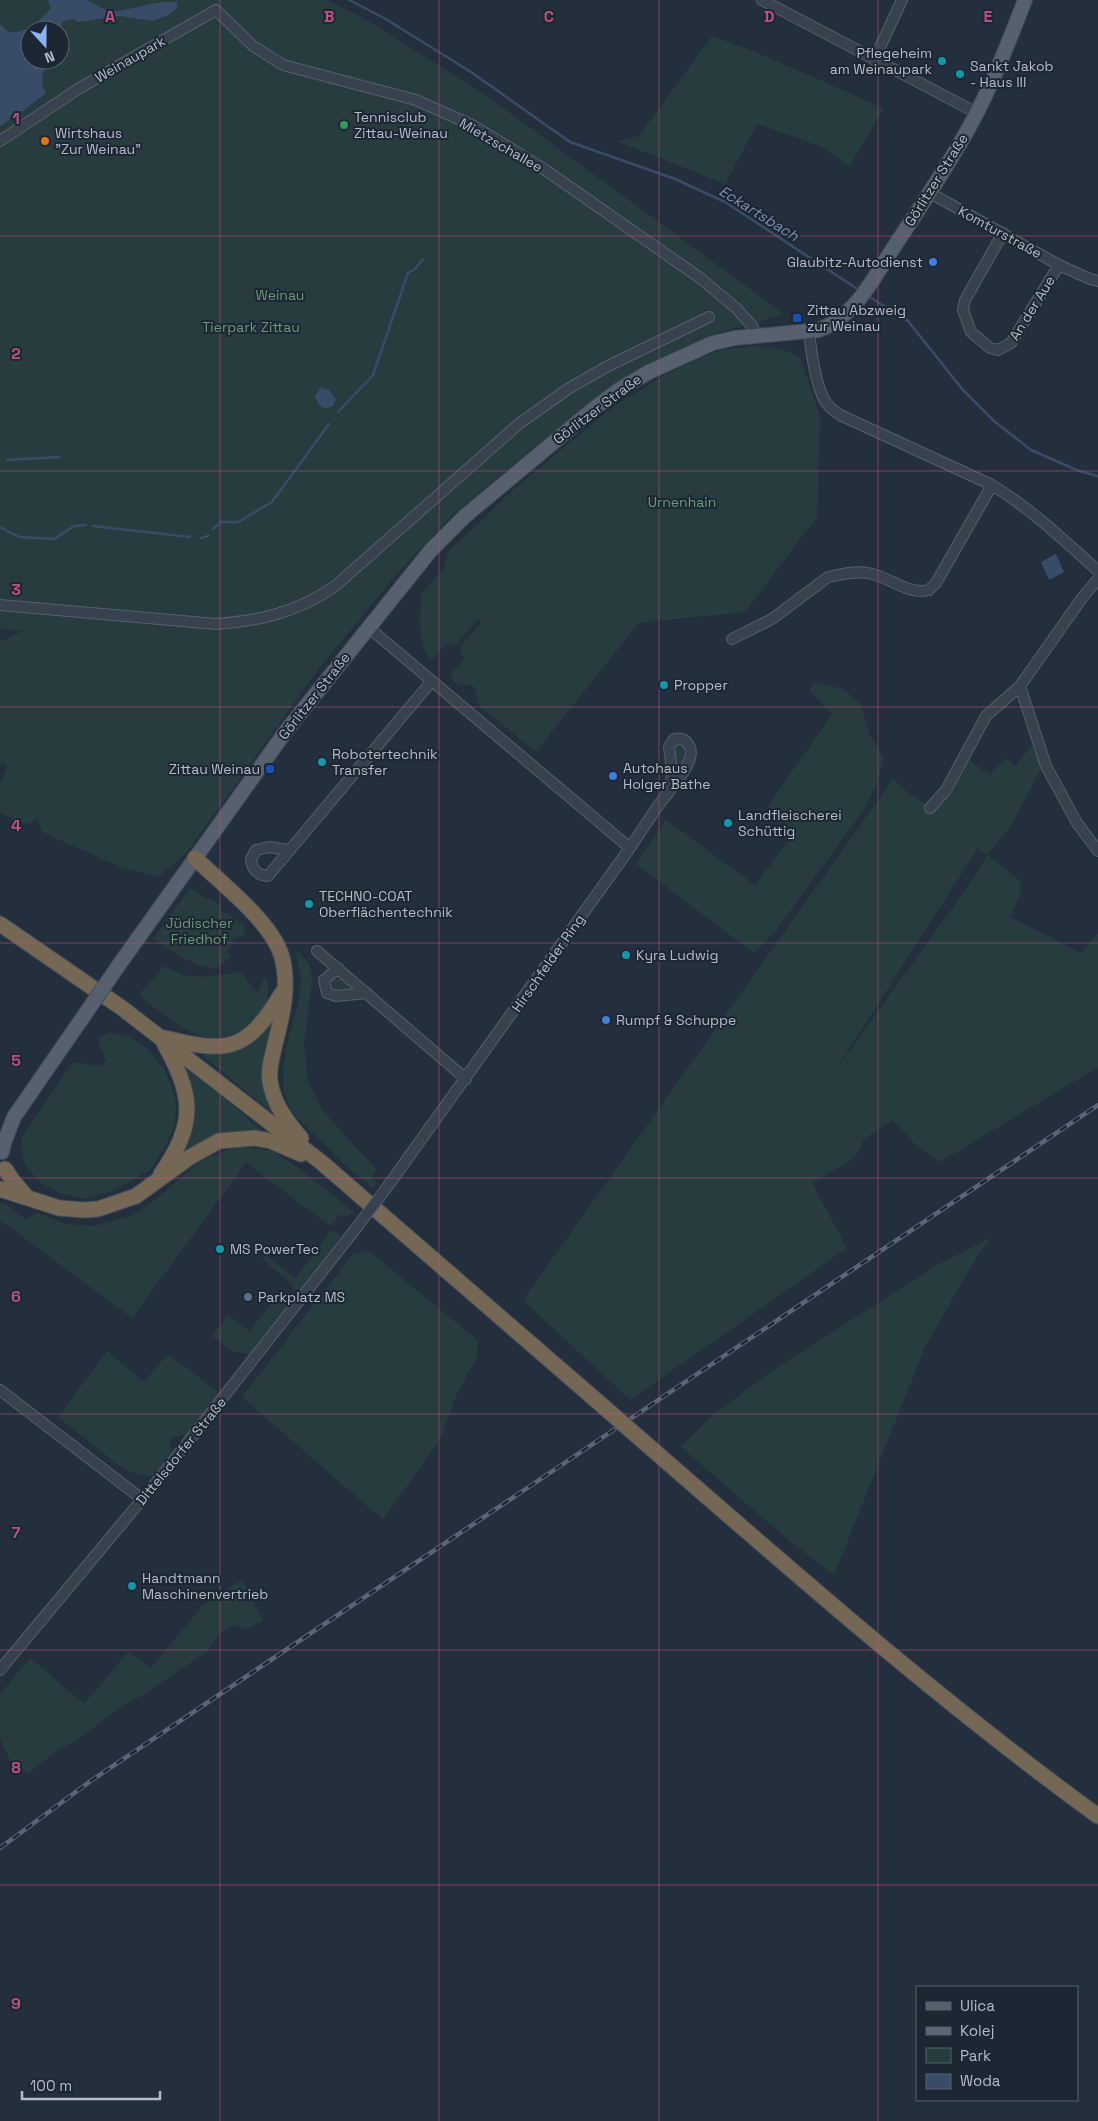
<svg xmlns="http://www.w3.org/2000/svg" width="1098" height="2121" font-family="'Space Grotesk',sans-serif">
  <style>
    .green { fill: #263c3f; fill-rule: evenodd }
    .water { fill: #394c67 }
    .lines { fill: none; stroke-linecap: round; stroke-linejoin: round }
    .stream { stroke: #394c67; stroke-width: 2.5 }
    .minor-casing { stroke: #565f6c; stroke-width: 12 }
    .major-casing { stroke: #414a57; stroke-width: 16 }
    .highway-casing { stroke: #434c59; stroke-width: 17 }
    .minor { stroke: #38414e; stroke-width: 10 }
    .major { stroke: #56606e; stroke-width: 14 }
    .highway { stroke: #746855; stroke-width: 15 }
    .rail-casing { stroke: #5a6575; stroke-width: 4.5 }
    .rail { stroke: #1d2633; stroke-width: 2.5; stroke-dasharray: 8; stroke-linecap: butt }
    .minor-bridge-casing { stroke: #565f6c; stroke-width: 12; stroke-linecap: butt }
    .major-bridge-casing { stroke: #414a57; stroke-width: 16; stroke-linecap: butt }
    .highway-bridge-casing { stroke: #434c59; stroke-width: 17; stroke-linecap: butt }
    .minor-bridge { stroke: #38414e; stroke-width: 10 }
    .major-bridge { stroke: #56606e; stroke-width: 14 }
    .highway-bridge { stroke: #746855; stroke-width: 15 }
    .grid { fill: none; stroke: #bd5182; stroke-width: 1; stroke-opacity: 0.55 }
    .culture-dot { fill: #0f9aa8; stroke: #1d2633; stroke-width: 2 }
    .leisure-dot { fill: #2e9e5b; stroke: #1d2633; stroke-width: 2 }
    .food-dot { fill: #e8710a; stroke: #1d2633; stroke-width: 2 }
    .shop-dot { fill: #3f7fe0; stroke: #1d2633; stroke-width: 2 }
    .transit-dot { fill: #1a4fb4; stroke: #1d2633; stroke-width: 2 }
    .service-dot { fill: #5c6f8a; stroke: #1d2633; stroke-width: 2 }
    .labels { text-anchor: middle; dominant-baseline: central; stroke-width: 4; stroke-linejoin: round; paint-order: stroke }
    .poi-label { font-size: 14px; fill: #b4bcc9; stroke: #1d2633; text-anchor: start }
    .street-label { font-size: 14px; fill: #b4bcc9; stroke: #1d2633 }
    .park-label { font-size: 14px; fill: #6b9a76; stroke: #1d2633 }
    .water-label { font-size: 15px; font-style: italic; fill: #7c92b1; stroke: #1d2633 }
    .grid-label { font-size: 16px; text-anchor: middle; font-weight: bold; fill: #bd5182; stroke: #1d2633; stroke-width: 4; stroke-linejoin: round; paint-order: stroke }
  </style>
  <rect width="100%" height="100%" fill="#242f3e"/>
  <path class="green" d="M0,0H327L362,17L487,96L784,314L717,333L671,354L615,386L532,449L452,515L395,576L314,675L190,848L178,861L158,877L118,866L42,832L37,820L26,824L0,813V784L7,766L2,763L0,767V642L23,631L0,629ZM30,30H60V60H30Z
    M712,36L753,51L884,108L850,166L820,146L757,124L725,184L617,141L639,136Z
    M754,346L783,350L800,357L820,416L817,517L745,612L639,623L536,752L479,705L474,686L455,683L450,675L465,658L460,653L461,646L482,622L478,619L455,645L447,643L432,660C416,645 421,615 421,594L445,566L447,553L514,489L613,407L666,374L707,355L726,349Z
    M814,682L843,689L861,704L870,735L884,759L876,784L865,808L775,932L754,953L636,864L666,820L755,885L795,832L768,806L832,714L809,691Z
    M1034,742L1043,765L1011,826L987,855L1019,880L1021,892L1010,917L1081,953L1098,933V1067L940,1162L916,1145L892,1120L864,1139L855,1158L812,1183L847,1248L630,1400L523,1300L893,779L906,791L933,810C952,792 957,782 966,758L990,775L1006,758L1016,766ZM978,848L987,855L975,876L831,1077Z
    M677,743H682L685,747L682,766L678,771L676,769L674,747Z
    M190,888L206,899H209L221,905L219,909L244,925L245,935L234,939L227,952L232,957L216,968C191,967 175,951 153,939Z
    M295,949L309,963L312,980L304,1045L308,1082L323,1111L377,1170L371,1178L377,1183L373,1188L345,1165L291,1111L283,1089V1069L287,1043L297,1009L301,978Z
    M164,966L182,975L201,977L241,972L254,989L258,992L265,976C271,988 268,1006 259,1015C215,1061 183,1028 143,999L140,993Z
    M334,978H338L349,986L346,990H333L330,981Z
    M276,1017L272,1109L270,1111L202,1055L249,1044L263,1033Z
    M109,1032L128,1036L147,1048L165,1071L172,1087L176,1105L175,1124L165,1147L150,1170L113,1191L84,1199L63,1194L42,1184L25,1165L21,1148L22,1137L73,1062L100,1066L107,1060L98,1044L99,1038Z
    M182,1066L227,1100L264,1133C232,1127 207,1136 182,1156Z
    M243,1147L271,1150L297,1167L354,1212L347,1217L340,1214L330,1226L246,1163L132,1318L0,1220V1204L4,1203L25,1219L38,1213L65,1224L95,1226L133,1215L158,1198L200,1161L225,1151Z
    M332,1230L341,1236L302,1289H293L292,1284L262,1259L265,1255L296,1278Z
    M992,1237L977,1256L925,1347L834,1575L791,1542L681,1447L708,1419L773,1370L939,1264Z
    M369,1251L477,1340L478,1355L456,1396L441,1438L383,1520L242,1397L353,1254Z
    M278,1295L287,1308L252,1354L234,1352L212,1336L228,1315L249,1331Z
    M107,1351L144,1382L168,1354L220,1393L187,1435L172,1437L169,1441L171,1453L155,1477L126,1471L58,1417Z
    M242,1580L264,1621L245,1629L234,1625L221,1632L206,1652L140,1697L129,1701L77,1740L57,1751L28,1773L11,1762L0,1739V1694L30,1658L84,1704L129,1651L151,1668L203,1605Z"/>
  <path class="water" d="M48,0C58,0 79,0 87,0C97,4 104,12 116,11C137,9 155,0 177,2V8L168,15L152,21L120,16L79,22L72,19L63,21L60,30H30V60H48C43,71 39,82 46,93L19,114L10,116L9,120L0,126V24L8,32C30,33 37,23 51,8Z
    M320,388L329,390L336,399L333,406L325,409L320,406L315,397Z
    M1056,554L1064,572L1049,580L1041,562Z"/>
  <g class="lines">
    <path class="stream" d="M349,0L384,18L471,72L570,142L675,179L725,202L859,290
      M868,296L908,321L963,390L994,421L1031,450L1079,471L1098,476
      M338,412L373,375L408,273L415,269L423,259
      M7,460L60,457
      M93,526L190,537
      M0,527L19,537L54,539L74,526L86,525
      M213,529L221,522H238L272,502L329,424
      M201,538L208,536"/>
    <g class="minor-casing">
      <path id="minor" d="M762,0L977,113
        M874,60L902,0
        M0,141L78,89L216,10L253,46L283,65L416,100L474,126L544,169L700,278L736,308L753,327L755,336
        M930,193L1059,265L1090,279L1098,281
        M1003,233L965,300L963,310L971,332L990,348L998,350L1011,343L1059,265
        M809,332C811,350 816,392 828,405C831,409 836,412 840,415L992,485C1031,509 1064,540 1098,571
        M1098,579L1082,598L1020,686L1046,766L1077,823L1098,851
        M0,605L216,624C260,621 297,612 334,587L520,423L568,389L606,367L709,317
        M368,627L630,848
        M732,639L772,619L828,577C841,574 859,570 872,574C890,578 909,595 929,590L936,583L992,485
        M930,808L946,790L986,716L1020,686
        M289,850L269,847L256,850L251,859C252,870 257,875 268,876L431,682
        M317,951L466,1079
        M338,968L324,980L327,993L336,996L367,993
        M385,1190L630,848C640,833 650,817 660,803C670,790 685,774 690,758C693,747 686,736 674,739L669,747L672,769L671,789
        M0,1390L142,1499
        M0,1670L159,1479L357,1227"/>
    </g>
    <g class="major-casing">
      <path id="major" d="M121,962L286,731L431,550L465,516L596,407L620,389L649,372L713,343L735,338L819,330C855,317 874,277 894,247C921,206 949,165 972,122C993,83 1009,41 1025,0
        M2,1152L4,1143L14,1117L81,1020"/>
    </g>
    <g class="highway-casing">
      <path id="highway" d="M195,858C221,883 270,921 281,954C290,982 283,1013 276,1040C273,1054 268,1068 270,1082C274,1104 286,1121 301,1138
        M0,924L122,1008L321,1162L597,1401
        M165,1038C229,1054 247,1051 282,993
        M5,1169L13,1181L25,1195
        M161,1174C197,1122 193,1096 164,1043
        M0,1189L59,1208L84,1210L98,1209L136,1196L190,1157L219,1141L255,1138L271,1141L301,1154
        M652,1449C797,1575 942,1703 1098,1816"/>
    </g>
    <use href="#minor" class="minor"/>
    <use href="#major" class="major"/>
    <use href="#highway" class="highway"/>
    <g class="rail-casing">
      <path id="rail" d="M0,1848L92,1780L1098,1105"/>
    </g>
    <use href="#rail" class="rail"/>
    <g class="minor-bridge-casing">
      <path id="minor-bridge" d="M357,1227L385,1190"/>
    </g>
    <g class="major-bridge-casing">
      <path id="major-bridge" d="M81,1020L121,962"/>
    </g>
    <g class="highway-bridge-casing">
      <path id="highway-bridge" d="M597,1401L652,1449"/>
    </g>
    <use href="#minor-bridge" class="minor-bridge"/>
    <use href="#major-bridge" class="major-bridge"/>
    <use href="#highway-bridge" class="highway-bridge"/>
  </g>
  <path class="grid" d="M220,0V2121M439,0V2121M659,0V2121M878,0V2121M0,236H1098M0,471H1098M0,707H1098M0,943H1098M0,1178H1098M0,1414H1098M0,1650H1098M0,1885H1098"/>
  <g class="culture-dot">
    <circle cx="942" cy="61" r="5"/>
    <circle cx="960" cy="74" r="5"/>
    <circle cx="664" cy="685" r="5"/>
    <circle cx="322" cy="762" r="5"/>
    <circle cx="728" cy="823" r="5"/>
    <circle cx="309" cy="904" r="5"/>
    <circle cx="626" cy="955" r="5"/>
    <circle cx="220" cy="1249" r="5"/>
    <circle cx="132" cy="1586" r="5"/>
  </g>
  <circle class="leisure-dot" cx="344" cy="125" r="5"/>
  <circle class="food-dot" cx="45" cy="141" r="5"/>
  <g class="shop-dot">
    <circle cx="933" cy="262" r="5"/>
    <circle cx="613" cy="776" r="5"/>
    <circle cx="606" cy="1020" r="5"/>
  </g>
  <g class="transit-dot">
    <rect x="792" y="313" width="10" height="10" rx="2.5"/>
    <rect x="265" y="764" width="10" height="10" rx="2.5"/>
  </g>
  <circle class="service-dot" cx="248" cy="1297" r="5"/>
  <g class="labels">
    <g class="poi-label">
      <text x="932" y="53" text-anchor="end">Pflegeheim<tspan x="932" dy="16">am Weinaupark</tspan></text>
      <text x="970" y="66">Sankt Jakob<tspan x="970" dy="16">- Haus III</tspan></text>
      <text x="354" y="117">Tennisclub<tspan x="354" dy="16">Zittau-Weinau</tspan></text>
      <text x="55" y="133">Wirtshaus<tspan x="55" dy="16">"Zur Weinau"</tspan></text>
      <text x="923" y="262" text-anchor="end">Glaubitz-Autodienst</text>
      <text x="807" y="310">Zittau Abzweig<tspan x="807" dy="16">zur Weinau</tspan></text>
      <text x="674" y="685">Propper</text>
      <text x="332" y="754">Robotertechnik<tspan x="332" dy="16">Transfer</tspan></text>
      <text x="623" y="768">Autohaus<tspan x="623" dy="16">Holger Bathe</tspan></text>
      <text x="260" y="769" text-anchor="end">Zittau Weinau</text>
      <text x="738" y="815">Landfleischerei<tspan x="738" dy="16">Schüttig</tspan></text>
      <text x="319" y="896">TECHNO-COAT<tspan x="319" dy="16">Oberflächentechnik</tspan></text>
      <text x="636" y="955">Kyra Ludwig</text>
      <text x="616" y="1020">Rumpf &amp; Schuppe</text>
      <text x="230" y="1249">MS PowerTec</text>
      <text x="258" y="1297">Parkplatz MS</text>
      <text x="142" y="1578">Handtmann<tspan x="142" dy="16">Maschinenvertrieb</tspan></text>
    </g>
    <g class="street-label">
      <text transform="translate(130 59) rotate(-30)">Weinaupark</text>
      <text transform="translate(501 145) rotate(30)">Mietzschallee</text>
      <text transform="translate(936 180) rotate(-58)">Görlitzer Straße</text>
      <text transform="translate(1000 232) rotate(29)">Komturstraße</text>
      <text transform="translate(1032 308) rotate(-58)">An der Aue</text>
      <text transform="translate(597 409) rotate(-37)">Görlitzer Straße</text>
      <text transform="translate(314 696) rotate(-52)">Görlitzer Straße</text>
      <text transform="translate(548 963) rotate(-55)">Hirschfelder Ring</text>
      <text transform="translate(181 1451) rotate(-51)">Dittelsdorfer Straße</text>
    </g>
    <g class="park-label">
      <text x="280" y="295">Weinau</text>
      <text x="251" y="327">Tierpark Zittau</text>
      <text x="682" y="502">Urnenhain</text>
      <text x="199" y="923">Jüdischer<tspan x="199" dy="16">Friedhof</tspan></text>
    </g>
    <g class="water-label">
      <text transform="translate(759 213) rotate(32)">Eckartsbach</text>
    </g>
  </g>
  <g class="grid-label">
    <text x="110" y="22">A</text>
    <text x="329" y="22">B</text>
    <text x="549" y="22">C</text>
    <text x="769" y="22">D</text>
    <text x="988" y="22">E</text>
    <text x="16" y="124">1</text>
    <text x="16" y="359">2</text>
    <text x="16" y="595">3</text>
    <text x="16" y="831">4</text>
    <text x="16" y="1066">5</text>
    <text x="16" y="1302">6</text>
    <text x="16" y="1538">7</text>
    <text x="16" y="1773">8</text>
    <text x="16" y="2009">9</text>
  </g>
  <rect x="916" y="1986" width="162" height="115" fill="#1d2633" stroke="#59626f"/>
  <rect x="926" y="2002" width="25" height="8" fill="#56606e" stroke="#59626f"/>
  <text x="960" y="2011" font-size="15" fill="#b4bcc9">Ulica</text>
  <rect x="926" y="2027" width="25" height="8" fill="#5a6575" stroke="#59626f"/>
  <text x="960" y="2036" font-size="15" fill="#b4bcc9">Kolej</text>
  <rect x="926" y="2048" width="25" height="15" fill="#263c3f" stroke="#59626f"/>
  <text x="960" y="2061" font-size="15" fill="#b4bcc9">Park</text>
  <rect x="926" y="2074" width="25" height="15" fill="#394c67" stroke="#59626f"/>
  <text x="960" y="2086" font-size="15" fill="#b4bcc9">Woda</text>
  <g transform="translate(45 45) rotate(159)"><circle r="24" fill="#1d2633" stroke="#59626f"/>
  <path d="M0-4L9 19L0 12L-9 19Z" fill="#8ab4f8"/>
  <text y="-8" font-size="14" font-weight="bold" text-anchor="middle" fill="#b4bcc9">N</text>
  </g>
  <path d="M22 2091v8h138v-8" fill="none" stroke="#b4bcc9" stroke-width="2.5"/>
  <text x="30" y="2091" font-size="15" fill="#b4bcc9" stroke="#1d2633" stroke-width="4" paint-order="stroke">100 m</text>
</svg>
